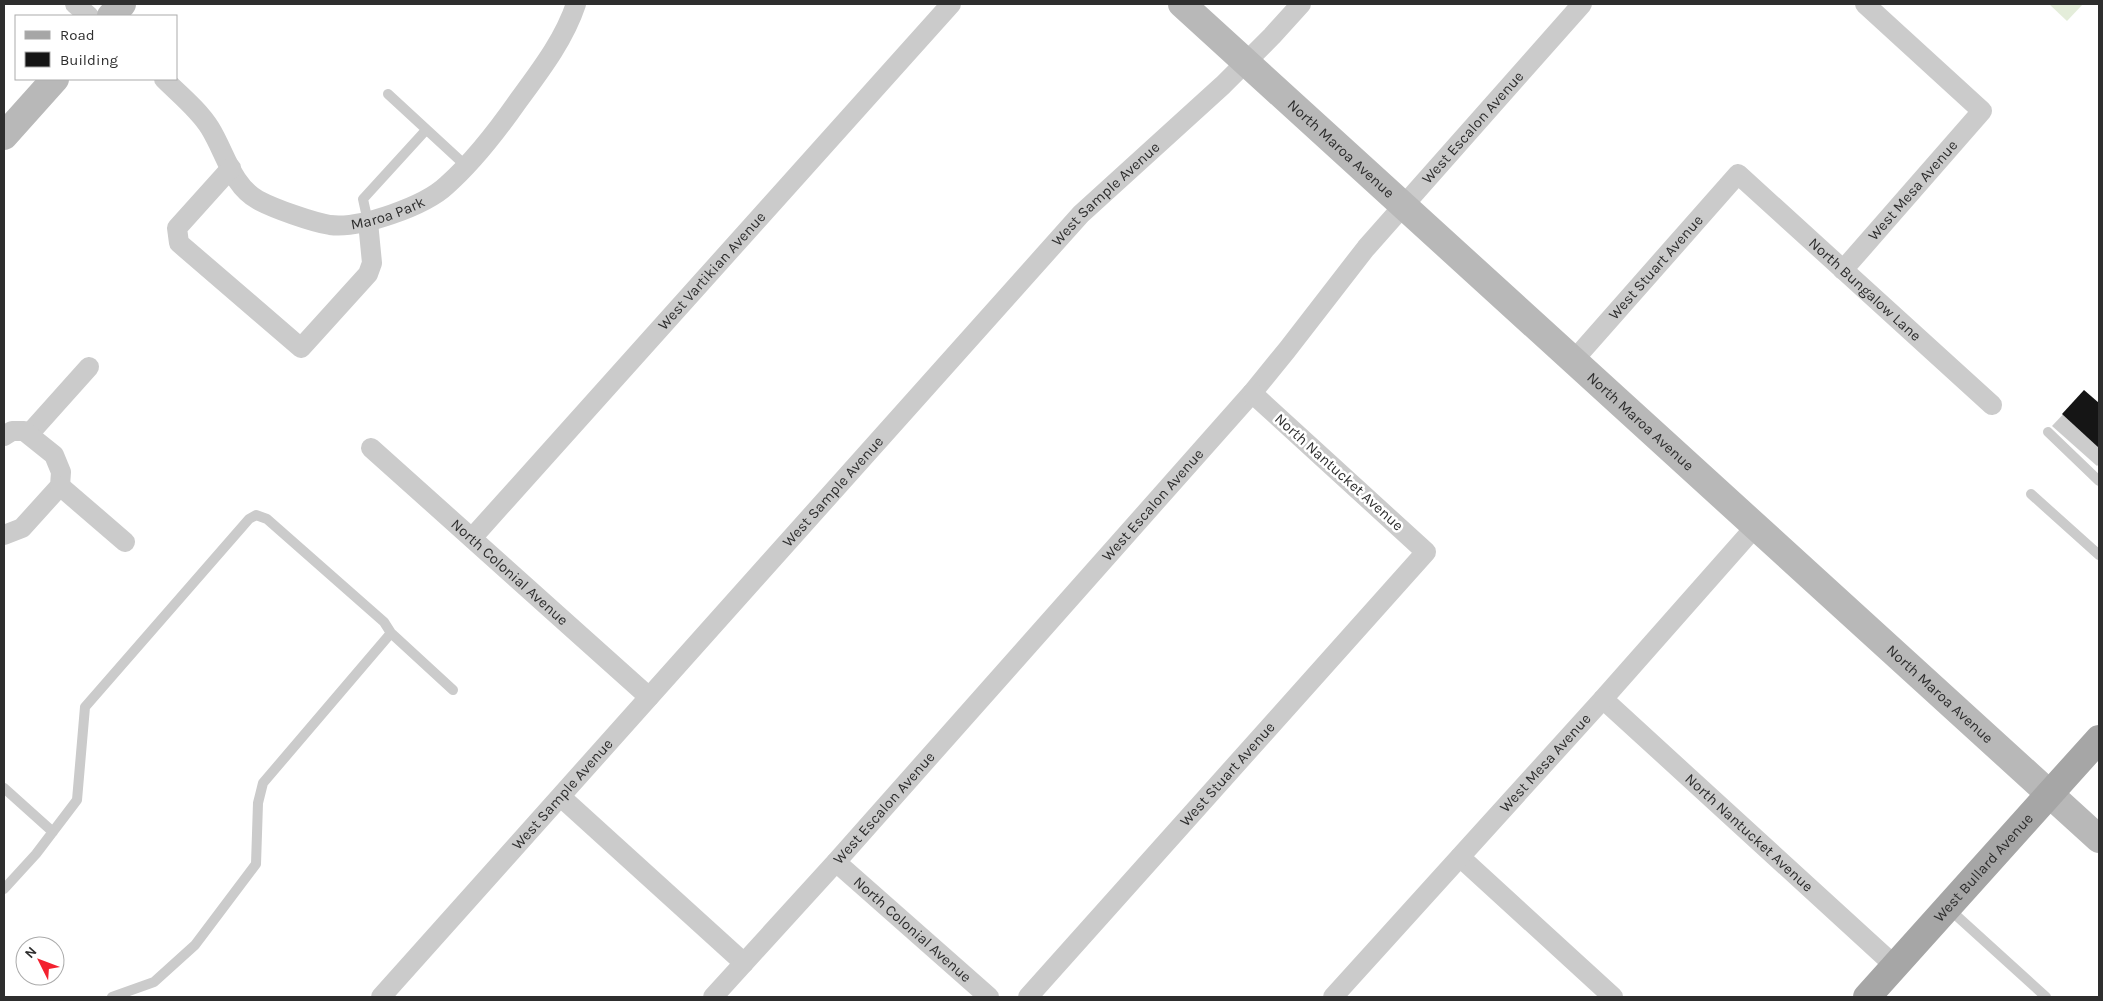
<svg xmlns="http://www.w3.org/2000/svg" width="2103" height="1001" font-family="Karla,sans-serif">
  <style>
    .green { fill: #e4edda }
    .shadow { fill: #0003 }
    .building { fill: #151515 }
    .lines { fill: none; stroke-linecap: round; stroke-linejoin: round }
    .service { stroke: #cbcbcb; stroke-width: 10 }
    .minor { stroke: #cbcbcb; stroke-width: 20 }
    .secondary { stroke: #b8b8b8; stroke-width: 28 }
    .primary { stroke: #a6a6a6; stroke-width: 28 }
    .labels { text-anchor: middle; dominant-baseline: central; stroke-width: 5; stroke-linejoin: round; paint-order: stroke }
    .street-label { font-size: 15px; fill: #2e2e2e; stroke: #fff }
  </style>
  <rect width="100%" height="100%" fill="#fff"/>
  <path class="green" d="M2049,4H2083L2067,21Z"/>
  <path class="shadow" d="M2085,391L2099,405V464L2097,466L2052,426Z"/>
  <path class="building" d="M2084,390L2099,403V448L2062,414Z"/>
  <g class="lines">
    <path class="service" d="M388,94L465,165
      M368,222L363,199L426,130
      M2048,432L2099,481
      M2031,494L2099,555
      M4,788L53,832
      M4,889L36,854L77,800L85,707L249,519L256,515L267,519L384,622L391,633L453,690
      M1948,908L2046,997
      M112,997L154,982L195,945L256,864L258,803L263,783L391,633"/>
    <g class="minor">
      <path d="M75,4L89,16"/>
      <path id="s1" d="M164,79C179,94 199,110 210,128C225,152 232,186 258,200C275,209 312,222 330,225C360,229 425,206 447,185C474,161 497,131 518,101C540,71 564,40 576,4"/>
      <path d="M231,168L177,228L179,243L301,348L368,274L372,263L368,222"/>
      <path id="s2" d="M1843,270L1982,111L1865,4"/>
      <path id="s3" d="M1573,361L1738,174L1992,405"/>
      <path d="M29,434L89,367"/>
      <path d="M4,436L12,431H24L54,455L61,472L60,486L22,528L4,535"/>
      <path id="s4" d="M371,448L649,697"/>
      <path d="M60,486L125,542"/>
      <path id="s5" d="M472,538L951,4"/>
      <path id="s6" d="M1603,699L1895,966"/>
      <path d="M561,797L744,963"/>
      <path d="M1460,857L1613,997"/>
      <path id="s7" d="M836,862L989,997"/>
      <path id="s8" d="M381,997L1081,214L1223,85L1272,36L1301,4"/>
      <path id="s9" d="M713,997L836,862L1252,393L1287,350L1366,248L1582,4"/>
      <path id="s10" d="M1028,997L1426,552L1252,393"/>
      <path id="s11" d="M1333,997L1603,699L1755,527"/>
    </g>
    <g class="secondary">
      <path id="s12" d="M1182,4L2099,839"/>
      <path d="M111,16L122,4"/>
      <path d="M4,136L55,79"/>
    </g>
    <path class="primary" id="s13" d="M1867,997L2099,739"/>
  </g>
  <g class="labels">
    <g class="street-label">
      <text stroke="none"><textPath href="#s9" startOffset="1155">West Escalon Avenue</textPath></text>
      <text stroke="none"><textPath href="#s12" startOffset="215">North Maroa Avenue</textPath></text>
      <text stroke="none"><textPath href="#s2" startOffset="106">West Mesa Avenue</textPath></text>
      <text stroke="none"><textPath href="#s8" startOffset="1082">West Sample Avenue</textPath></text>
      <text stroke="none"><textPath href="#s1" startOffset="291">Maroa Park</textPath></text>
      <text stroke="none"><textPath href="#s3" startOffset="125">West Stuart Avenue</textPath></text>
      <text stroke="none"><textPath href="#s5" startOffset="359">West Vartikian Avenue</textPath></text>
      <text stroke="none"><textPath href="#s3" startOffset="421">North Bungalow Lane</textPath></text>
      <text stroke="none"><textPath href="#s12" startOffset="620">North Maroa Avenue</textPath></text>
      <text transform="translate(1339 472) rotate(42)">North Nantucket Avenue</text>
      <text stroke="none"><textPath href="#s8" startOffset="678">West Sample Avenue</textPath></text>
      <text stroke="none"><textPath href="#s9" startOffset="660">West Escalon Avenue</textPath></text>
      <text stroke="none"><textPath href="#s4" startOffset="186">North Colonial Avenue</textPath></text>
      <text stroke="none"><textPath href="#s12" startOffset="1025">North Maroa Avenue</textPath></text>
      <text stroke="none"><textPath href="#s11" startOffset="316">West Mesa Avenue</textPath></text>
      <text stroke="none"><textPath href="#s10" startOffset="299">West Stuart Avenue</textPath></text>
      <text stroke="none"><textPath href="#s8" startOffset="272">West Sample Avenue</textPath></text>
      <text stroke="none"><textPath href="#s9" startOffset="255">West Escalon Avenue</textPath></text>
      <text stroke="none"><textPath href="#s6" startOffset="198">North Nantucket Avenue</textPath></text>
      <text stroke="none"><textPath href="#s13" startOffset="174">West Bullard Avenue</textPath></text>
      <text stroke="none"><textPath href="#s7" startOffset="102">North Colonial Avenue</textPath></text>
    </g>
  </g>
  <rect width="2103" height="1001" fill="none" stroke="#2e2e2e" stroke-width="10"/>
  <rect x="15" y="15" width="162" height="65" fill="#ffffff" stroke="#ababab"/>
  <rect x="25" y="31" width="25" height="8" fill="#a6a6a6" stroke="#ababab"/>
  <text x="60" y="40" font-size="15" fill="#2e2e2e">Road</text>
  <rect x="25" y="52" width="25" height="15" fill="#151515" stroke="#ababab"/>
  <text x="60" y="65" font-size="15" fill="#2e2e2e">Building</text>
  <g transform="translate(40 961) rotate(312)"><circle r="24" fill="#ffffff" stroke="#ababab"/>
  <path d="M0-4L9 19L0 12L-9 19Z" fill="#f3212f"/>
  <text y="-8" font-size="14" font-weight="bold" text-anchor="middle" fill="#2e2e2e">N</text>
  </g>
</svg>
